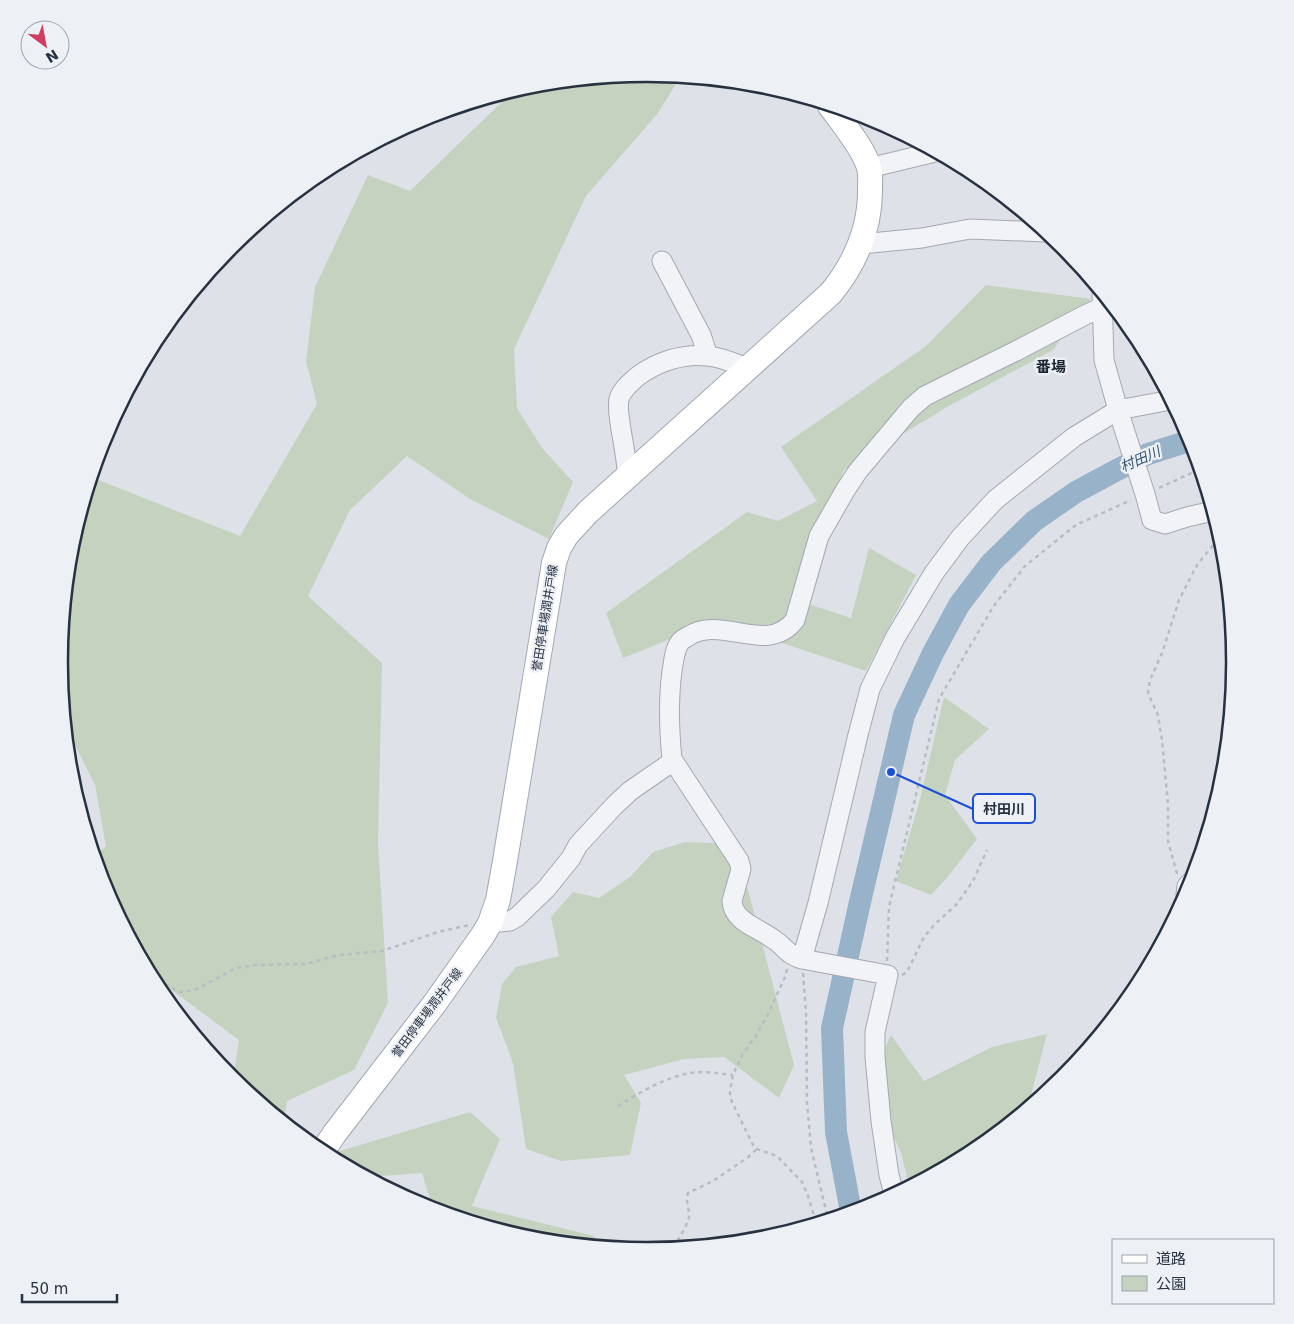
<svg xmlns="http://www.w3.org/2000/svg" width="1294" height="1324" font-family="'DejaVu Sans','Noto Sans JP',sans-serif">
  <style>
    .green { fill: #c5d2bf }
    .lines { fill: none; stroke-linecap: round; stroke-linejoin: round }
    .river { stroke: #98b3c9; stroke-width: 22 }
    .minor-casing { stroke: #a3a9b2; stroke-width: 21 }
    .major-casing { stroke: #9da8b4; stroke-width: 26 }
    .path { stroke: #b8bdc3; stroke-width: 2.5; stroke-dasharray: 4 4; stroke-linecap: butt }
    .minor { stroke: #f1f3f6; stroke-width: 19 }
    .major { stroke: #fff; stroke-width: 24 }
    .labels { text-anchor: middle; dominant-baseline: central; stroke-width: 4.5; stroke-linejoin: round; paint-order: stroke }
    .street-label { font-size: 12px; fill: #27313f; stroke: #edf1f5 }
    .water-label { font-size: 14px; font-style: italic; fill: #305373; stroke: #edf1f5 }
    .quarter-label { font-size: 15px; font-weight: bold; fill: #19222f; stroke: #edf1f5 }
    .rim { fill: none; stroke: #27313f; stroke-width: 2.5 }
    .leader { fill: none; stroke: #1d4ed8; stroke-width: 2 }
    .callout-dot { fill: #1d4ed8; stroke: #edf1f5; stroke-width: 2 }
    .callout { fill: #edf1f5; stroke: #1d4ed8; stroke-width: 2 }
    .callout-label { font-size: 14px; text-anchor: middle; font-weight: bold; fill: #27313f }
  </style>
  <rect width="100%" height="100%" fill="#dee2e8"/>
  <path class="green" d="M647,74L677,77L679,79L658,113L586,196L514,349L517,408L542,448L573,482L549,539L470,499L407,456L350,510L308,596L382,663L378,844L388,1003L354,1070L287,1101L284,1122L233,1079L239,1040L150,974L103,887L94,857L106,846L95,785L65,725L59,662L70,547L91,477L240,536L317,404L306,361L315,287L368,175L410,191L513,91L533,85Z
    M986,285L1091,299L1053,350L947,407L844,470L790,598L851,618L869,548L916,575L866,671L716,621L623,658L606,613L747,512L778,521L817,501L781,447L926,346Z
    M944,697L989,729L955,760L945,795L977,839L946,879L931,895L896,881L920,799Z
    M685,842L736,844L794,1065L779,1098L724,1057L684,1059L624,1075L641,1103L630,1155L561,1161L526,1149L513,1063L496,1018L502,984L516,967L559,956L551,917L573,892L599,898L630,877L653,852Z
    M1047,1034L1028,1107L974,1151L909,1186L901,1152L867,1084L891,1035L924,1081L992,1047Z
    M470,1112L500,1139L472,1206L594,1236L597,1245L532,1239L433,1209L422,1173L368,1177L334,1158L333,1153Z"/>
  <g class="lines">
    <path class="river" d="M851,1212L836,1132L832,1028L860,902L904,715L933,653L959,605L991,563L1034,521L1076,492L1115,471L1148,454L1192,440"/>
    <g class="minor-casing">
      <path id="minor" d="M869,168L935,152
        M861,244L922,238L970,229L1045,232
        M662,261L701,335L708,356
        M1102,294L1104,360L1118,410L1145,494L1152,520L1165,524L1187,517L1213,511
        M628,475C626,460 624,445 621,430C620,420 617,409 619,399C622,389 631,382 638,376C657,362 683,353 707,356C721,357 734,363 747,368
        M672,759L739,861L741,869L732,901C733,922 759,928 773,939C780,943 785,950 791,954C794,956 798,958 802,959L888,975L875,1032V1057L881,1121L889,1175L894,1194
        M1186,895L1187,886L1192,881
        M490,923L510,921L517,917L546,889L571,858L578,845L614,806L630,791L669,764L672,759C669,729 668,701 672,671C674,661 674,649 681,641C682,640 685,638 687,637C721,613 766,657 795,620L819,536L846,489L858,471L911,408L925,396L947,385L1016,351L1085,315L1103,307
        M802,959L818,903L858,735L870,689L895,638L934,573L960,538L995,500L1074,437L1118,410L1171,400"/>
    </g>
    <g class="major-casing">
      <path id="major" d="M322,1152L335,1133L435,1003L483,935L490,923L498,900L505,861L554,563L559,548L566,536L588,512L831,293C856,262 871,228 870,187C870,181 871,174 869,168C865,150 841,121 830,106"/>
    </g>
    <path class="path" d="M1159,488L1200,469
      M1215,525L1218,539L1224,546
      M1177,874L1168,841V804L1162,740L1158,715L1148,693L1150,680L1162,653L1179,600L1197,565L1218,539
      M887,961L889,907L939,699L993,607L1025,566L1076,525L1131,500
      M787,969L785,977L768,1014L756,1036L742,1055L733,1075L730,1090V1097L733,1104L753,1145L757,1149L777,1156L802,1182L808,1196L816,1223
      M803,973L806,1011L807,1102L811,1148L828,1219
      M902,975L907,972L924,937L934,925L957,904L973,881L987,850
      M157,987L167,985L179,992L195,990L236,968L256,965L305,964L339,955L382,951L438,932L469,925
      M618,1106C643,1091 671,1073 701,1072C712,1072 723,1074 733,1075
      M674,1248C678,1239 687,1226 689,1218C690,1209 685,1202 688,1193L713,1181L747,1158L757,1149"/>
    <use href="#minor" class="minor"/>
    <use href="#major" class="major"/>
  </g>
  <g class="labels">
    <g class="street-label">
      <text transform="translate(545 618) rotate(-81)">誉田停車場潤井戸線</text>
      <text transform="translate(427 1013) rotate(-53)">誉田停車場潤井戸線</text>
    </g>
    <g class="water-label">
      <text transform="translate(1140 459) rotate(-24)">村田川</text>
    </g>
    <g class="quarter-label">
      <text x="1051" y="367">番場</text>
    </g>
  </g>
  <path d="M0 0H1294V1324H0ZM647 82H647A579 579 0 0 1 1226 661V663A579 579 0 0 1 647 1242H647A579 579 0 0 1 68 663V661A579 579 0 0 1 647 82Z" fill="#edf1f5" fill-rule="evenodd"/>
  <path class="rim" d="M647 82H647A579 579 0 0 1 1226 661V663A579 579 0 0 1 647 1242H647A579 579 0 0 1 68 663V661A579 579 0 0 1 647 82Z"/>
  <path class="leader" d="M891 772L973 809"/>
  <circle class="callout-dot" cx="891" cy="772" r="5"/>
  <rect class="callout" x="973" y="794" width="62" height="29" rx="5"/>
  <g class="callout-label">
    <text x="1004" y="814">村田川</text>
  </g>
  <rect x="1112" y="1239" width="162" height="65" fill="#edf1f5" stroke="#9ea4ac"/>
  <rect x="1122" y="1255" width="25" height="8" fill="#ffffff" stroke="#9ea4ac"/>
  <text x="1156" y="1264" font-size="15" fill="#27313f">道路</text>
  <rect x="1122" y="1276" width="25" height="15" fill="#c5d2bf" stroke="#9ea4ac"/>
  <text x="1156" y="1289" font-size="15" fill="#27313f">公園</text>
  <g transform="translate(45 45) rotate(148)"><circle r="24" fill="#edf1f5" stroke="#9ea4ac"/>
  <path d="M0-4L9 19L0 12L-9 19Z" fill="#d03f5f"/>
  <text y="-8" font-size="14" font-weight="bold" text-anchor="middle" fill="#27313f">N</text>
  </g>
  <path d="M22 1294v8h95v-8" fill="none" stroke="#27313f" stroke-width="2.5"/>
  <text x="30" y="1294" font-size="15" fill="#27313f" stroke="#edf1f5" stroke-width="4" paint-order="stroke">50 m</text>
</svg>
